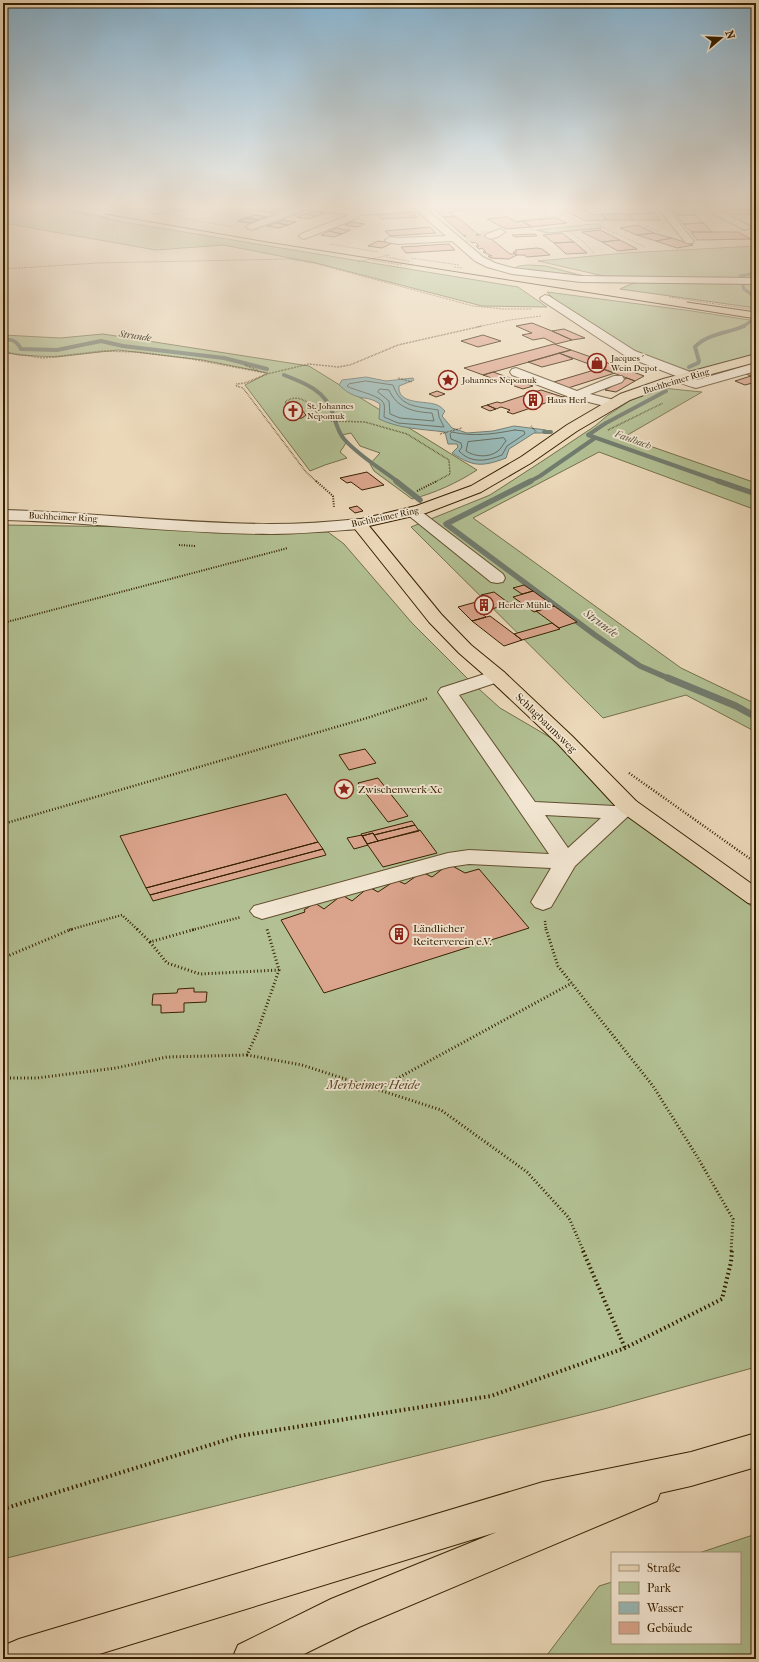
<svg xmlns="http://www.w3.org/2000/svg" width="759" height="1662" font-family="'IM FELL French Canon',serif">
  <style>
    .green { fill: #b2c093; stroke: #74704a }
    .water { fill: #99b8b6; stroke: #717b6e }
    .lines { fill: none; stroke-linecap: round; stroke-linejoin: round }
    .shore { stroke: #686c5c; stroke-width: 1 }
    .stream-far3 { stroke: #717b6e; stroke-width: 3 }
    .stream-far2 { stroke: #717b6e; stroke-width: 4 }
    .stream-far1 { stroke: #717b6e; stroke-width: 5.5 }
    .stream { stroke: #717b6e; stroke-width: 7 }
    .building { fill: #dba58d; stroke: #362001 }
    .minor-tunnel { stroke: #c7b394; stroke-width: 10; stroke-dasharray: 10 5; stroke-linecap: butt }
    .minor-casing { stroke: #634e2f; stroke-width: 2 }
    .major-casing { stroke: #362001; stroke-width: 2 }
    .highway-casing { stroke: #362001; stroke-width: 2 }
    .path-far5 { stroke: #362001; stroke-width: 1; stroke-dasharray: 0.5 1; stroke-linecap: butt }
    .path-far4 { stroke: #362001; stroke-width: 1.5; stroke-dasharray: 0.5 1; stroke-linecap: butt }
    .path-far3 { stroke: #362001; stroke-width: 2; stroke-dasharray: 1 1.5; stroke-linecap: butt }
    .path-far2 { stroke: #362001; stroke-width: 2.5; stroke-dasharray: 1 2; stroke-linecap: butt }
    .path-far1 { stroke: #362001; stroke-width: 3; stroke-dasharray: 1 2.5; stroke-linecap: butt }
    .path { stroke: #362001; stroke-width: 4; stroke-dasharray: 1.5 3; stroke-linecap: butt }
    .minor { fill: #f2e6d2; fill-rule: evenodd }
    .major { fill: #ebd8b9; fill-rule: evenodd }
    .highway { fill: #ebd8b9; fill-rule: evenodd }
    .tram { stroke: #362001; stroke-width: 1 }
    .labels { text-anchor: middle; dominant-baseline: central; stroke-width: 3.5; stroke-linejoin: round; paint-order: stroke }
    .far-poi-label { font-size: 9px; fill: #362001; stroke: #f2e6d2; text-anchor: start }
    .far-street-label { font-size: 9px; fill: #362001; stroke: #f2e6d2 }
    .far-water-label { font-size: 10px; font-style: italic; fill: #544e37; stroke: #f2e6d2 }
    .street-label { font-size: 11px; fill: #362001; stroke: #f2e6d2 }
    .poi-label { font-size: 11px; fill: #362001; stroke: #f2e6d2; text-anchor: start }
    .water-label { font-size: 12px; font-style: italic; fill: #544e37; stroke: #f2e6d2 }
    .near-park-label { font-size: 13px; font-style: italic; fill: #554826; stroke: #f2e6d2 }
  </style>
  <rect width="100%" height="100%" fill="#ebd8b9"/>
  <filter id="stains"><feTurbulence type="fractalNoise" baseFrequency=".005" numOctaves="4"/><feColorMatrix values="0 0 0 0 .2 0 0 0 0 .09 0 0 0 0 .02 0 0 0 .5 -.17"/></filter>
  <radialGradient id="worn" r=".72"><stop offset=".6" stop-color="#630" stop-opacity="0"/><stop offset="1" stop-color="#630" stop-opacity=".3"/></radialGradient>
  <path class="green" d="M3,206H43L117,221L518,287L547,307L482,306L316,263L223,245L156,250L3,223Z
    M593,224H600L601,228L548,233L537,230Z
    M756,246V279L608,277L538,261L625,253Z
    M528,265L546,266L584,276L513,269L519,266Z
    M638,281L756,283V308L620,289Z
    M547,292L692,311L756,321V354L697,370L689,371L642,356L557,302Z
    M103,334L309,366L477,470C457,483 435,493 412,499L374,471L370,464L380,453L360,446L351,433L342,435L346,443L340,452L347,458L325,465L310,471L245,385L268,373L203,360L118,350L56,357L19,355L3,352V335L60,338Z
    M662,388L702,392L624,437L756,483V510L599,452L473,518L681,668L756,704V732L686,695L603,718L411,527L490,495L544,460L595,426L608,415L639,395Z
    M3,525L137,527L231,533L328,532L344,544L412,623L469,680L500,708L558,742L722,883L756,910V1367L604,1409L3,1559Z
    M756,1534V1659H544L599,1586L612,1582V1643H740V1553H699Z"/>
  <path class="water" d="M366,377L386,381L413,378L414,380L399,386C397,404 423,401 434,404C439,405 442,408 445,411L442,416L452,428L467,433L493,431L514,426L546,430L542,433H534L509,449L506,458C482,467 473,467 452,453L458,447L457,444H448L445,432C422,429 400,429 379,419L380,404C371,398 368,399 359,397C351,395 344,390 339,385L342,380Z"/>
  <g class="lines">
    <path class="shore" d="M366,381L393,385C401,408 416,406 438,410L439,417L444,427L398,423L384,417C384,413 385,408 384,404C381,395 355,391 347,386L349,384Z
      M380,389L389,390C397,408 413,412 432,413L434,421L400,418L390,414L389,401L378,392Z
      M515,430L524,431L525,434L507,446L502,455C487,461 471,464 459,451L462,447L461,443L451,439L450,434L452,432C474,437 493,434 515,430Z
      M504,438L506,441C503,444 501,449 498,451C489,458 475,457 466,451L468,442Z"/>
    <path class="stream-far3" d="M756,273L740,276L744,289L756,298
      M742,327L756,318"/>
    <path class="stream-far2" d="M3,340C12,338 17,341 21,349L57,350L101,341L123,346L224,358L267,369
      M689,367L698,363L699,361L695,347C706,334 729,333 744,326
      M284,375C305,383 326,391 333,414C336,423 338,432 344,439C359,456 380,468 398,482
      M666,391L606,423L588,435L721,482
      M544,432H551
      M529,482L540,476L595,438"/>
    <path class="stream-far1" d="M396,481L420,500
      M531,481L446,524L595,635L640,666L670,679
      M718,481L756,494"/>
    <path class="stream" d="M668,678L736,706L756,717"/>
  </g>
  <path class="building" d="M273,206H282L287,207L279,210L268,208Z
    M334,206H354L358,207L356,208L358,209L352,211L330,208Z
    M363,206H388L389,207L366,209Z
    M464,206L470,209L458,211L452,207Z
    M629,206H649L655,213L634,214Z
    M669,206H693L699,210H692L696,215H676Z
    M179,207L190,209L182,211L171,210Z
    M452,207L458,211L449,212L456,217H443L433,209Z
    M268,208L279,210L271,213L260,211Z
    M581,208L594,215L602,214L606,220L586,221L563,210Z
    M721,210H747L751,214H725Z
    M313,211L324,213L316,216L305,214Z
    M412,212L417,217L382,219L377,215Z
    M655,213L660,220H633L629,214Z
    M305,214L316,216L308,219L297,217Z
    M602,214H629L633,220H606Z
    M255,215L267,217L258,220L246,218Z
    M676,215H696L704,223L683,224Z
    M443,217H457L479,235L464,236Z
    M507,217L516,222L522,221L532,227L506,229L487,219Z
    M246,218L258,220L250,223L238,221Z
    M557,218L567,223L532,227L522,221Z
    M284,220L296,222L288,225L276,223Z
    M352,222L365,224L357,227L345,225Z
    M276,223L288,225L279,228L267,226Z
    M704,223L712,232H691L683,224Z
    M638,225L654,233L637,235L620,228Z
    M430,227L436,233L390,236L385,231Z
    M337,228L345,230H350L342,234L329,231Z
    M600,230L620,240L602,242L582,232Z
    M329,231L342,234L334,237L321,235Z
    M691,232H738L751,239L697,240Z
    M562,233L574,242L554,243L543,235Z
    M654,233L657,234L672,238L656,241L637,235Z
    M485,234L510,254H515L517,255L509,259L490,258L488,256H492L483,252H486L482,248L479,249L476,246H479L475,242L472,243L469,240H472L470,238H467L464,236Z
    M535,234L537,236L515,237L512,235Z
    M672,238L693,245L677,248L656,241Z
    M620,240L637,249L618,251L602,242Z
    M378,241L392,243L382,248L368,246Z
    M574,242L587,253L566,254L554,243Z
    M449,244L455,250L406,253L401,247Z
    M537,248L542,249L550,255L527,257L524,255H517L513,252H517L515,250Z
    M532,323L552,331L572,340L556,344L544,338L533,340L522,335L532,333L516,326Z
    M564,329L585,338L572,340L552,331Z
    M483,335L501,341L478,347L461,341Z
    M554,344L571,350L483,375L464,368Z
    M571,350L628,370L644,376L635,381L559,353Z
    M559,353L573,359L542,367L528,362Z
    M601,368L615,373L568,388L554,382Z
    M755,371L756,382L745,385L735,381L751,376L746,374Z
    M493,372L533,386L523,389L483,375Z
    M627,378L635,381L616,392L605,390Z
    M541,390L563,397L513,414L507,412L510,410L501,407L496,409L487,405L497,402L501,403Z
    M437,391L445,394L436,397L429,394Z
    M568,394L578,398L569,402L560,399Z
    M293,404L296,409H301L306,415L302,418L294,419L287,418L283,412L289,409L286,405Z
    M487,405L496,409L490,411L481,407Z
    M367,472L384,485L362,490L351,482L347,483L340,478Z
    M357,506L362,510L363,511L355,513L349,508Z
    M524,585L533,591L522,594L513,588Z
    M533,591L554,606L534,612L513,597Z
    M494,592L510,604L480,612L486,617L472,621L458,607L487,599L481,595Z
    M554,606L577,622L559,628L536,611Z
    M490,616L522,640L504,646L472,621Z
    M552,623L560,629L522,640L514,634Z
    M365,749L376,763L349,770L339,755Z
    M378,778L408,816L388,822L358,783Z
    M286,794L318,842L146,888L120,836Z
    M412,821L415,825L374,835L373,833L362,836L361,834Z
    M415,825L419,831L378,841L374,835Z
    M420,830L437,853L383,867L367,844Z
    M373,833L378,841L367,844L362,836Z
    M362,835L368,845L354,849L347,838Z
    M318,842L323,849L150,895L146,888Z
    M323,849L326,855L153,901L150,895Z
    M449,864L465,873L479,869L529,928L324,993L281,920L305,912L304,910L315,903L324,909L342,895L352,901L369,887L378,892L396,880L405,884L422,872L432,877Z
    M194,988V992H207L206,1002L184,1003V1012L161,1013V1005H152L153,994L177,993L178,989Z"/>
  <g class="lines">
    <path class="minor-tunnel" d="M466,237L490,236"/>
    <g class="minor-casing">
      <path id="minor" d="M161,206H174L173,208L155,214L150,211Z
        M299,206H324L354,210L407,206H446L442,209L427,210L483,257L495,263L513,268L581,276L756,278V284L581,282L512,274L487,267L475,261L452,241L398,244L387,242L385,240L390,237L398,238L446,236L417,211L359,215L358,218L304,239L301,238L299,236L301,234L349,215L308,209L254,229L251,230L246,227L248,225Z
        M656,206H665L692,239L694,241L692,243H686Z
        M707,206H716L721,211L751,227L746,230L743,229L715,215Z
        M500,229L505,232L498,237L490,239L485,236L487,234Z
        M545,295L549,296L635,351L693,373L695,376L694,379L697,380L756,363V371L696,388C689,386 679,384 675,378L676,376L627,357L541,300L540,298Z
        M516,368L577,391L614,376H622L624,379L622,382L590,394L618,401L620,404L618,407L613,408L572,398L512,375L510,372L512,369Z
        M413,507L418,509L503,574L505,578L503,582L497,583L491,582L408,515L405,512L408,509Z
        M3,510C92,512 181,524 271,524C300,524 330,522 359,519L365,521L367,524L365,527L359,529C330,531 300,534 271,534C181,534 92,522 3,520Z
        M497,670L504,672L506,676L504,680L459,695L535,802L615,806C622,800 627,799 636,801L639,806L575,866L551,907L543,910L535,907L531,902L551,868L469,864L449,867L262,919L254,916L250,911L254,906L448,853L469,850L549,854L438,692L441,688ZM545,815L601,818L568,848Z"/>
    </g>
    <g class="major-casing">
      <path id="major" d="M756,354V362L671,385L630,400L577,431L531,463L481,492L426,513L369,526L441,614L471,645L504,672L572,736L636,801L756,887V905L748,903L620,811L558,744L490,680L459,653L429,622L351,524L353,521L416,506L471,486L521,457L567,425L620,394L663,379Z"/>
    </g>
    <g class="highway-casing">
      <path id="highway" d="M756,1433V1467L691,1486L660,1493L657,1501L359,1627L294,1659H232L238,1645L331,1599L497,1532L83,1659H3V1650L5,1645L19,1639L543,1482L691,1452Z"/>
    </g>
    <path class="path-far5" d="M110,206L139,211
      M554,209L580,223
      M180,218L234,227
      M516,221L564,215
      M602,222L604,228L645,247
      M638,222L659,232
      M529,229L548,233L605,228
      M570,232L584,242L594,253
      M330,244L378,252
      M386,257L409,261
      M411,258L459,265
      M372,260L401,265
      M358,262L389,255
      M454,267L463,268
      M3,269L97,263L289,259L314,263L473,306L503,309H532
      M669,297L756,310
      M477,327L510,320L541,316"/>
    <path class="path-far4" d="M3,352L43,358L103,351L137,352L192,359L266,373
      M245,365L259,371
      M398,378L412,382
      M288,405L285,402C300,391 313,406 321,418L332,421L365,422L407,434L449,460L450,474L435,482
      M531,426L536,432
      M608,430L663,403
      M440,434L462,428
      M317,482L306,472L243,388L236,386L237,384L245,383L267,374L309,364L338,367L350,365L398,345L482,326"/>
    <path class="path-far3" d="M316,481L333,496L334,508
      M417,491L437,481
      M179,545L196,546
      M3,623L288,548"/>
    <path class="path-far2" d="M629,773L756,863
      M3,824L367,718L428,698
      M545,921L546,930
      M69,930L122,915L138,930
      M192,930L241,917"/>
    <path class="path-far1" d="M137,929L150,942L196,929
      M546,929L558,966L653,1086L698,1158L733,1219L731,1252
      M150,942L167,963L200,974L279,970
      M3,958L72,929
      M247,1055L302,1065L441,1110L527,1172L569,1218L584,1252
      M3,1078H37L116,1068L167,1057L247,1055L257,1033L279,970L267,929
      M378,1089L572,983"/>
    <path class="path" d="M583,1251L625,1348
      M3,1509L239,1436L491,1396L625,1348L722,1299L731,1262L732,1251"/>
    <use href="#minor" class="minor"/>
    <use href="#major" class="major"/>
    <use href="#highway" class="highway"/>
    <path class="tram" d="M53,206L109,218
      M105,214L267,242L756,319
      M687,302L756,312"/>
  </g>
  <linearGradient id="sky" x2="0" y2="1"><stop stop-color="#88b6d4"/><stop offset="0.47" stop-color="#f6ede0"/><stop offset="1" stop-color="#f6ede0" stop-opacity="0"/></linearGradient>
  <rect width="759" height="439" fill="url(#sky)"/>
  <defs>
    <g id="shop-ring" transform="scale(1)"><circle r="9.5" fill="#f2e6d2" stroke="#8f2418" stroke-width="1.5"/><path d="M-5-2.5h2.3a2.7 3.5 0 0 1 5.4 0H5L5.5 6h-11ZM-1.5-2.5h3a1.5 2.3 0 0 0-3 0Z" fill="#8f2418"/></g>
    <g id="sight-ring" transform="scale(1)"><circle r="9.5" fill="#f2e6d2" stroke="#8f2418" stroke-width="1.5"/><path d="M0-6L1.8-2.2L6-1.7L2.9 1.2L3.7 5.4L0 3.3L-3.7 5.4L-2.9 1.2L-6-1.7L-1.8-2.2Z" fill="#8f2418"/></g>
    <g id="building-ring" transform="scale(1)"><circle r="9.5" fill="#f2e6d2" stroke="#8f2418" stroke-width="1.5"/><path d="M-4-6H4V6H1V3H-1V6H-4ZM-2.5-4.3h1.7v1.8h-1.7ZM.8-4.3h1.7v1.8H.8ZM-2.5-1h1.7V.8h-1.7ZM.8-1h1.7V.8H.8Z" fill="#8f2418"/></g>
    <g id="church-ring" transform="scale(1)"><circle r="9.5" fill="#f2e6d2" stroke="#8f2418" stroke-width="1.5"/><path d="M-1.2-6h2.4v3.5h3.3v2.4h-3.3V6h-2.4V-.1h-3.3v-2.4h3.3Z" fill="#8f2418"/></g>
  </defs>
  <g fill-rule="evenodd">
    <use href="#shop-ring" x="597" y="363"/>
    <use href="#sight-ring" x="448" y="380"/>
    <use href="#building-ring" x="533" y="400"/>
    <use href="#church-ring" x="293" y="411"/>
    <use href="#building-ring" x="484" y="605"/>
    <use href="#sight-ring" x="344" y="789"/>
    <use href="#building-ring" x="399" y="934"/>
  </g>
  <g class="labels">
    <g class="far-poi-label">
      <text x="611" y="358">Jacques´<tspan x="611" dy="10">Wein Depot</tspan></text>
      <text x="462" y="380">Johannes Nepomuk</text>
      <text x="547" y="400">Haus Herl</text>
      <text x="307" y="406">St. Johannes<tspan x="307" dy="10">Nepomuk</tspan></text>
      <text x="498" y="605">Herler Mühle</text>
    </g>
    <g class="far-street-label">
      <text transform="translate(676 381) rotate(-17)">Buchheimer Ring</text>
      <text transform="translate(63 517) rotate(3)">Buchheimer Ring</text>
      <text transform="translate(385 517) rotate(-12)">Buchheimer Ring</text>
    </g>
    <g class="far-water-label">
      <text transform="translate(135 336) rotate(8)">Strunde</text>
      <text transform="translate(633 440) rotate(20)">Faulbach</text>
    </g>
    <g class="street-label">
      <text transform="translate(546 723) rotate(44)">Schlagbaumsweg</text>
    </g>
    <g class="poi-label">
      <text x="358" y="789">Zwischenwerk Xc</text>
      <text x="413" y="928">Ländlicher<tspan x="413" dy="13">Reiterverein e.V.</tspan></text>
    </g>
    <g class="water-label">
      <text transform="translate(601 623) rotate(36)">Strunde</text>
    </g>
    <g class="near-park-label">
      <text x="373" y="1084">Merheimer Heide</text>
    </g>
  </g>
  <rect width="759" height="1662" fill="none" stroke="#ebd8b9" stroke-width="16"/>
  <rect x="4" y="4" width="751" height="1654" fill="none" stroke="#362001" stroke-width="2"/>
  <rect x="8" y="8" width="743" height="1646" fill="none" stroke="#362001"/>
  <rect x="611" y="1552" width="130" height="92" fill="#f2e6d2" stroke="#a7977e"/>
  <rect x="619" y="1565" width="20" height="6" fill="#ebd8b9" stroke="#a7977e"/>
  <text x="647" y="1572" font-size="12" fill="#362001">Straße</text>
  <rect x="619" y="1582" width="20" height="12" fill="#b2c093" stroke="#a7977e"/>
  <text x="647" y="1592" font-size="12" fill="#362001">Park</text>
  <rect x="619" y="1602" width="20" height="12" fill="#99b8b6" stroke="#a7977e"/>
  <text x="647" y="1612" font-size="12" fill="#362001">Wasser</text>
  <rect x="619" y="1622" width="20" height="12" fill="#dba58d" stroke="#a7977e"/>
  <text x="647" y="1632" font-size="12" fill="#362001">Gebäude</text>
  <g transform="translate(721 38) rotate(71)" stroke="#f2e6d2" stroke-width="3" paint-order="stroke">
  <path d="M0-3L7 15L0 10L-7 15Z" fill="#362001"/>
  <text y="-6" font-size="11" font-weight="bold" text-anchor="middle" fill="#362001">N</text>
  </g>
  <rect width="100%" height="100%" filter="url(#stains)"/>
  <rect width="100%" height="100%" fill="url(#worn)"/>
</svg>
